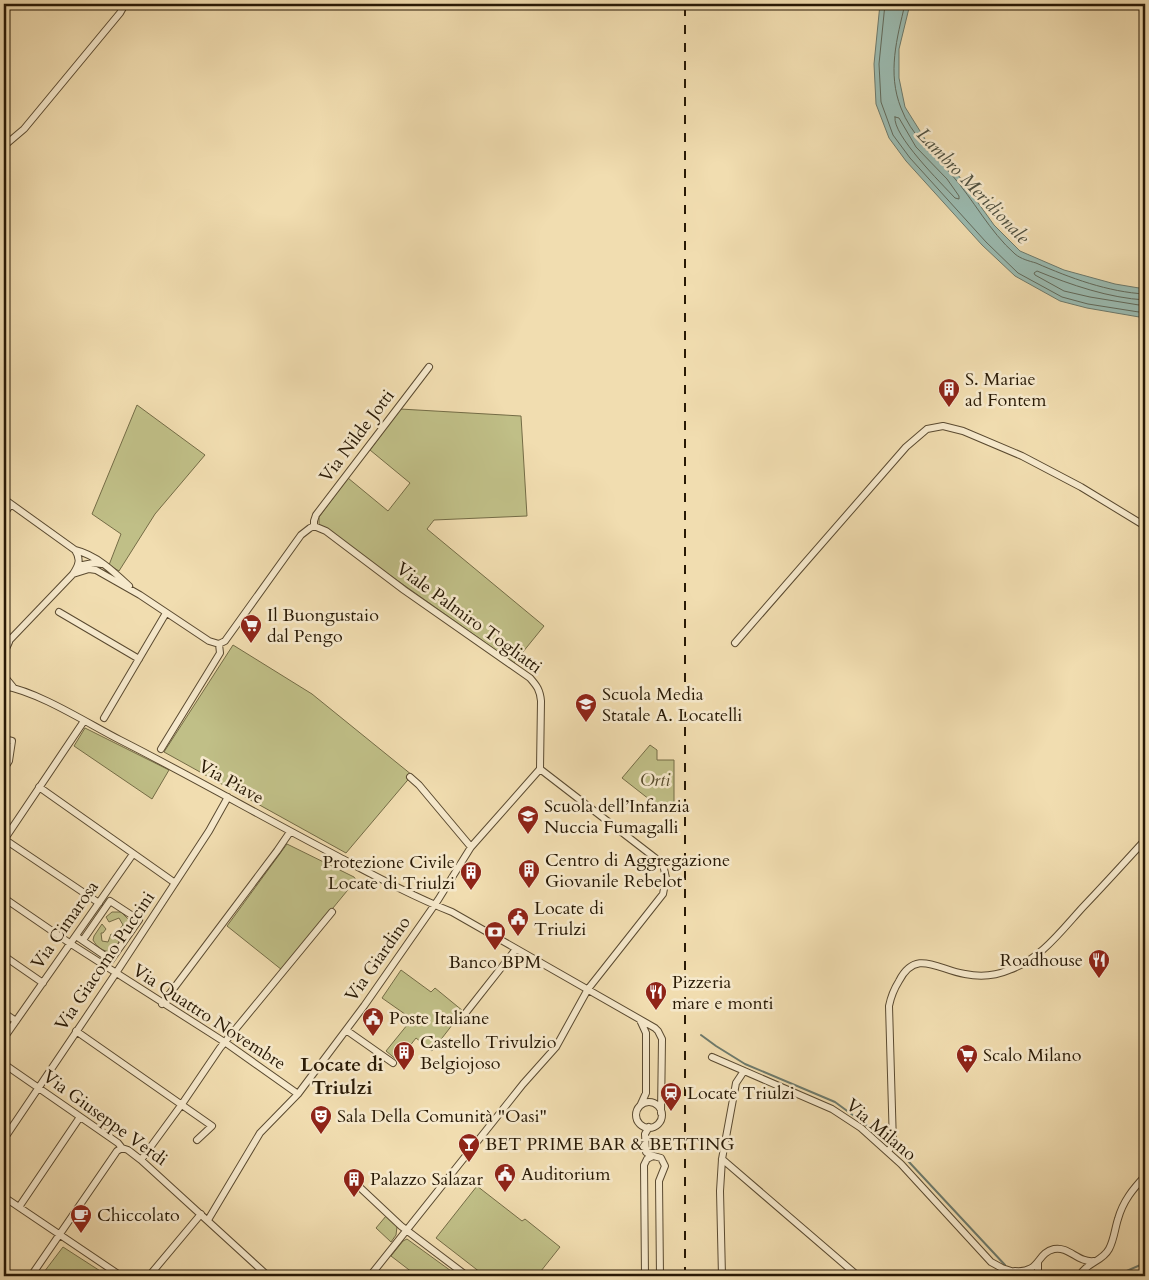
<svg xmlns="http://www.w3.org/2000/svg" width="1149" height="1280" font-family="Cardo,serif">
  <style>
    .green { fill: #c0bf87; stroke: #746c46 }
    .water { fill: #9bbbb1; stroke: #6d7a6c }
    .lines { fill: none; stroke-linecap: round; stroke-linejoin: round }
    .shore { stroke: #626a5b; stroke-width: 1 }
    .stream { stroke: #6d7a6c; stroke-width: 2 }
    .street-casing { stroke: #5a4a30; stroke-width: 8 }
    .street { stroke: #f6e9cc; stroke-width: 6 }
    .rail { stroke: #281905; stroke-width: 2; stroke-dasharray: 9 9; stroke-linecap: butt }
    .labels { text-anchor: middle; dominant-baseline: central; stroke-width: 5; stroke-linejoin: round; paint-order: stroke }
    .poi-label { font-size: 18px; fill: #281905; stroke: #f6e9cc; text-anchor: start }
    .street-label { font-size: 18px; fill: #281905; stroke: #f6e9cc }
    .park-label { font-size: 18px; font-style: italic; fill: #564b2c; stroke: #f6e9cc }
    .water-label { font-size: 19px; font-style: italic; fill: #505241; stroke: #f6e9cc }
    .quarter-label { font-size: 20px; font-weight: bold; fill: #281905; stroke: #f6e9cc }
  </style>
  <rect width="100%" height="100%" fill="#f1ddb0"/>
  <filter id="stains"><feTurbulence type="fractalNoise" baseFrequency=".004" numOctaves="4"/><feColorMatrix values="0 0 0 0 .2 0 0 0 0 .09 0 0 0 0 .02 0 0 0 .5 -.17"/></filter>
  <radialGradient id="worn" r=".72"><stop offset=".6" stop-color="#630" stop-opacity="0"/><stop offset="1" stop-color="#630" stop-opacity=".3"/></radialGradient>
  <path class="green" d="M137,405L205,455L155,514L119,571L109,565L121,534L92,514Z
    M400,409L521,416L527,516L434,520L427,529L544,626L514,663L319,525V517L348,478L388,511L410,483L370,450Z
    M233,645L312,694L412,775L346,853L164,752Z
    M85,728L169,770L152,799L74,746Z
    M650,745L657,750V760H674V811L668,814L622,778Z
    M287,844L354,877L356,880L282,970L227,926Z
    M112,912H121L132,923L131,929L123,937L118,931L123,925L119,918L109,922L106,917Z
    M102,924L106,929L103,933H101L102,941L108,942L111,934L115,936L119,942L115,949L111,952C102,951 97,947 93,940L94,936Z
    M401,970L431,992L435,988L463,1011L432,1051L416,1038L398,1061L386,1051L412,1019L382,998Z
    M477,1186L522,1221L525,1219L560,1247L537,1276H485L436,1238Z
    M386,1216L397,1227L396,1235L391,1242L376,1228Z
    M407,1239L458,1276H417L391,1256L403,1241Z
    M63,1247L108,1276H41Z"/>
  <path class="water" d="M880,4H910L899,49V78L905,107L925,139L956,172L994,225L1020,251L1064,270L1115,284L1145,289V318L1087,308L1060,301L1015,276L982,245L906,161L889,138L876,104L874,64Z"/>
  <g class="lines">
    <path class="shore" d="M885,4L879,64L881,102L893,135L910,158L986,242L1018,273L1062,297L1088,304L1145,313
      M905,4C897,38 887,73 901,108C911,135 933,153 951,174C974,200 989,231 1015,254C1021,259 1029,261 1036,263C1070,278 1108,292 1145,294
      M895,117L899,118L916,147L947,179L959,196V199L955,198C942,184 892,135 895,117Z
      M1145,300C1109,298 1071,285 1037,271L1034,273L1035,275L1064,291L1090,297L1145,306"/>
    <path class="stream" d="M701,1035L716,1046L745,1064L835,1102L884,1138
      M896,1148L1005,1265
      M1145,1199L1141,1207L1145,1218
      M1115,1276L1145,1263"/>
    <g class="street-casing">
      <path id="street" d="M4,146L24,129L120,13L125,4
        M4,499L75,550C81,559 79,565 73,574L4,646
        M4,514L11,504
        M314,526L326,531L404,590L530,678C537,686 540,690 541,701L540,769
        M314,526V521L316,515L429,367
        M75,550C96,555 113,571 129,586
        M78,566L93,563L102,564
        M73,574L89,569L96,570L140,595L209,641L219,644
        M59,612L139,659
        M735,643L906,447L927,429L943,426L963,431L1022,456L1081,487L1145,526
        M219,644L225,641L301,535L310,528L314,526
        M4,653L9,642
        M4,676L13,687
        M4,686C39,692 87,723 120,740C193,777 264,818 337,856C375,876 412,896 452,912L655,1028L658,1031L662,1039L661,1113
        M104,718L166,613
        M4,739L12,741L9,761L4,769
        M161,749L220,653L219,644
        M410,777L419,785L471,847
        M39,787L175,883
        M4,839L99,903
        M4,840L84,721
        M4,898L71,944L226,1043L298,1094
        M76,936L111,960L139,920L110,901L83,940
        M4,956L43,983
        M162,1004L277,851L290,832
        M4,1013L16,1021
        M464,1015L516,949
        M640,1020L646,1033V1093L641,1104
        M346,1030L393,1063
        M76,1031L212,1126L197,1140
        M4,1038L133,854
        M712,1057L832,1109L861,1128L901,1164L991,1262L1002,1268L1027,1276
        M4,1064L118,1143L122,1148L128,1150L141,1160L268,1276
        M636 1115a13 13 0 1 1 26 0a13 13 0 1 1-26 0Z
        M649,1127L645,1134L646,1152L650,1155L661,1158L665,1166L659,1181L660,1276
        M4,1139L116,973L209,831L228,797
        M888,1152L893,1144L889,1006C891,996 894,989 899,981C916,948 938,970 965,974C980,977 995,976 1009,970C1041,959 1061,931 1083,907C1104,885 1125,862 1145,840
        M722,1159L858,1276
        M141,1160L182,1104L220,1048L332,912
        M352,1180L401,1226L467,1276
        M4,1197L121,1276
        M19,1207L80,1117
        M208,1220L260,1133L298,1094L364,1006L438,900L471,847L540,769
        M1015,1271C1041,1273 1036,1253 1054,1249C1069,1246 1078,1263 1094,1261
        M1080,1275C1087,1262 1102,1262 1109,1249C1114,1240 1115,1228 1118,1219C1123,1201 1133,1189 1145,1176
        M31,1276L117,1151L122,1148
        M149,1276L201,1214
        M370,1276L523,1084L556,1047L588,989L663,894L666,878L663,864L540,769
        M645,1276L644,1165L647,1159L653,1156
        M722,1276L720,1191L722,1159L736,1083L744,1071
        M1038,1276V1263"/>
    </g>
    <use href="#street" class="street"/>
    <path class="rail" d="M685,1276V4"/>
  </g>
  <defs>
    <g id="building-pin" transform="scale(1.125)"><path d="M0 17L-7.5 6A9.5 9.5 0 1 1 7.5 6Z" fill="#8f2418" stroke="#f6e9cc"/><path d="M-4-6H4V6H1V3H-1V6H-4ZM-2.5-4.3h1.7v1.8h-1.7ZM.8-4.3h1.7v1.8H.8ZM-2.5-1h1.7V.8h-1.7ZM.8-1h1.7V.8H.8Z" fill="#fff"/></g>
    <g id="supermarket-pin" transform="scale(1.125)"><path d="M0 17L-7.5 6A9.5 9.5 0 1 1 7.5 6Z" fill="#8f2418" stroke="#f6e9cc"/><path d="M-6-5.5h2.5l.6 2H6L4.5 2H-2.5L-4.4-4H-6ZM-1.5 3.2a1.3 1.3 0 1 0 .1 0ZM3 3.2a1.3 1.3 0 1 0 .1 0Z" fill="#fff"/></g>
    <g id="school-pin" transform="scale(1.125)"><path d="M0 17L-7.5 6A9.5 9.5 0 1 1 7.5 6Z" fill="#8f2418" stroke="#f6e9cc"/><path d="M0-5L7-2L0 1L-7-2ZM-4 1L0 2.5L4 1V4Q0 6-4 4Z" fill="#fff"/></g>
    <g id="civic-pin" transform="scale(1.125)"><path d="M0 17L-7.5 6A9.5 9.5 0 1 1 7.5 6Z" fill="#8f2418" stroke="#f6e9cc"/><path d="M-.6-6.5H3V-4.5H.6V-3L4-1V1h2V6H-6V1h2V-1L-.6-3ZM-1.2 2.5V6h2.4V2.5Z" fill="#fff"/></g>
    <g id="bank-pin" transform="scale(1.125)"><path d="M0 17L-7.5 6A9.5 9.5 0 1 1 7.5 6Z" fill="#8f2418" stroke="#f6e9cc"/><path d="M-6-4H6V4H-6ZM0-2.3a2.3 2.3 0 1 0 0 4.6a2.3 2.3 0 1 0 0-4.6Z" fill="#fff"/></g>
    <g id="restaurant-pin" transform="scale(1.125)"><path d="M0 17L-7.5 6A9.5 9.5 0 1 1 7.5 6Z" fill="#8f2418" stroke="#f6e9cc"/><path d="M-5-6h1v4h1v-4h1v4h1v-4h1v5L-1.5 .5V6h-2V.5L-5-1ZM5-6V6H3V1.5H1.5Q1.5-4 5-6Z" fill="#fff"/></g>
    <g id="station-pin" transform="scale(1.125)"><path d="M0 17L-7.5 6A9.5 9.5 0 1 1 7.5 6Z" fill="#8f2418" stroke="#f6e9cc"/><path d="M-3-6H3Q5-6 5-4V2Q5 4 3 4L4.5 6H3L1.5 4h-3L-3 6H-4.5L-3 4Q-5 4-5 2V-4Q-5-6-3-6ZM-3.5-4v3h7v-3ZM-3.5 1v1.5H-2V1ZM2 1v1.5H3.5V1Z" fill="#fff"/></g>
    <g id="theatre-pin" transform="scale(1.125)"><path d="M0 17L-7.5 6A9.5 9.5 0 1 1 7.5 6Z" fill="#8f2418" stroke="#f6e9cc"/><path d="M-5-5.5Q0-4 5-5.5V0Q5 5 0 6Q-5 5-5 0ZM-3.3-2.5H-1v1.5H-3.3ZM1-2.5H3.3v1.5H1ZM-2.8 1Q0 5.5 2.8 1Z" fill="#fff"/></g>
    <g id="bar-pin" transform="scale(1.125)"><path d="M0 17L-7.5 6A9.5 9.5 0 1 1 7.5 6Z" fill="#8f2418" stroke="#f6e9cc"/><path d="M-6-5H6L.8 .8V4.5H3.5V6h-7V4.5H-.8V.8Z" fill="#fff"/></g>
    <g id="cafe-pin" transform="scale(1.125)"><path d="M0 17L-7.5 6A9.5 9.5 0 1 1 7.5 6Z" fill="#8f2418" stroke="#f6e9cc"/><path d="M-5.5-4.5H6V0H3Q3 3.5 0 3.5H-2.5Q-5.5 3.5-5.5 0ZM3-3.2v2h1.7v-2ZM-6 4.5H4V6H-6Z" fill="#fff"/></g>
  </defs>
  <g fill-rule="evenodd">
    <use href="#building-pin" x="949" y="389"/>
    <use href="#supermarket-pin" x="251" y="625"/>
    <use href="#school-pin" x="586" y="704"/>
    <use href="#school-pin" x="528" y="816"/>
    <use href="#building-pin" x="529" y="870"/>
    <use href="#building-pin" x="471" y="872"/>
    <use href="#civic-pin" x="518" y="918"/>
    <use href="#bank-pin" x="495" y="932"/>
    <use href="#restaurant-pin" x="1099" y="960"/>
    <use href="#restaurant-pin" x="656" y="992"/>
    <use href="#civic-pin" x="373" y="1018"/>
    <use href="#building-pin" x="404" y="1052"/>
    <use href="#supermarket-pin" x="967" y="1055"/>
    <use href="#station-pin" x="671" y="1093"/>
    <use href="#theatre-pin" x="321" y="1116"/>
    <use href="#bar-pin" x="469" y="1144"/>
    <use href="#civic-pin" x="505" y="1174"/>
    <use href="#building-pin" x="354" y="1179"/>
    <use href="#cafe-pin" x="81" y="1215"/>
  </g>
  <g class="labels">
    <g class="poi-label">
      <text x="965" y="379">S. Mariae<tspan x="965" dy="21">ad Fontem</tspan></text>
      <text x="267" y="615">Il Buongustaio<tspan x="267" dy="21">dal Pengo</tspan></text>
      <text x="602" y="694">Scuola Media<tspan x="602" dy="21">Statale A. Locatelli</tspan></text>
      <text x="544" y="806">Scuola dell’Infanzia<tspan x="544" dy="21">Nuccia Fumagalli</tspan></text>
      <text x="545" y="860">Centro di Aggregazione<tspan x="545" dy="21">Giovanile Rebelot</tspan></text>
      <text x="455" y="862" text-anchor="end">Protezione Civile<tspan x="455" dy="21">Locate di Triulzi</tspan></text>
      <text x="534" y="908">Locate di<tspan x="534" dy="21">Triulzi</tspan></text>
      <text x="1083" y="960" text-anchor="end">Roadhouse</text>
      <text x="495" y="962" text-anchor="middle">Banco BPM</text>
      <text x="672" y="982">Pizzeria<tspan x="672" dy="21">mare e monti</tspan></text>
      <text x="389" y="1018">Poste Italiane</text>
      <text x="420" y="1042">Castello Trivulzio<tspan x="420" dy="21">Belgiojoso</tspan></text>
      <text x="983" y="1055">Scalo Milano</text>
      <text x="687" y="1093">Locate Triulzi</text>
      <text x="337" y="1116">Sala Della Comunità "Oasi"</text>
      <text x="485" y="1144">BET PRIME BAR &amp; BETTING</text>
      <text x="521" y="1174">Auditorium</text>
      <text x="370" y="1179">Palazzo Salazar</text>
      <text x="97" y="1215">Chiccolato</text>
    </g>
    <g class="street-label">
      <text transform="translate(357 436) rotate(-53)">Via Nilde Jotti</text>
      <text transform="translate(469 618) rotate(36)">Viale Palmiro Togliatti</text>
      <text transform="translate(231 782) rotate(29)">Via Piave</text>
      <text transform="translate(65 925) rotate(-55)">Via Cimarosa</text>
      <text transform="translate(378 959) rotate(-55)">Via Giardino</text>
      <text transform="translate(105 961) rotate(-56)">Via Giacomo Puccini</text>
      <text transform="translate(209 1017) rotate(33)">Via Quattro Novembre</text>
      <text transform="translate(105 1118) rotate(36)">Via Giuseppe Verdi</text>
      <text transform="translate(881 1130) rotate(40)">Via Milano</text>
    </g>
    <g class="park-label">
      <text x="655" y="780">Orti</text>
    </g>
    <g class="water-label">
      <text transform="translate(973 186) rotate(46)">Lambro Meridionale</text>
    </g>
    <g class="quarter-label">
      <text x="342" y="1064">Locate di<tspan x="342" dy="23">Triulzi</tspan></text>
    </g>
  </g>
  <rect width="1149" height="1280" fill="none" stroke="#f1ddb0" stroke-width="20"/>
  <rect x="5" y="5" width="1139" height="1270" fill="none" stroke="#281905" stroke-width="2.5"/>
  <rect x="10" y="10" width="1129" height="1260" fill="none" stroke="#281905"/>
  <rect width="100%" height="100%" filter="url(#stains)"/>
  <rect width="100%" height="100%" fill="url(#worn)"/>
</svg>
